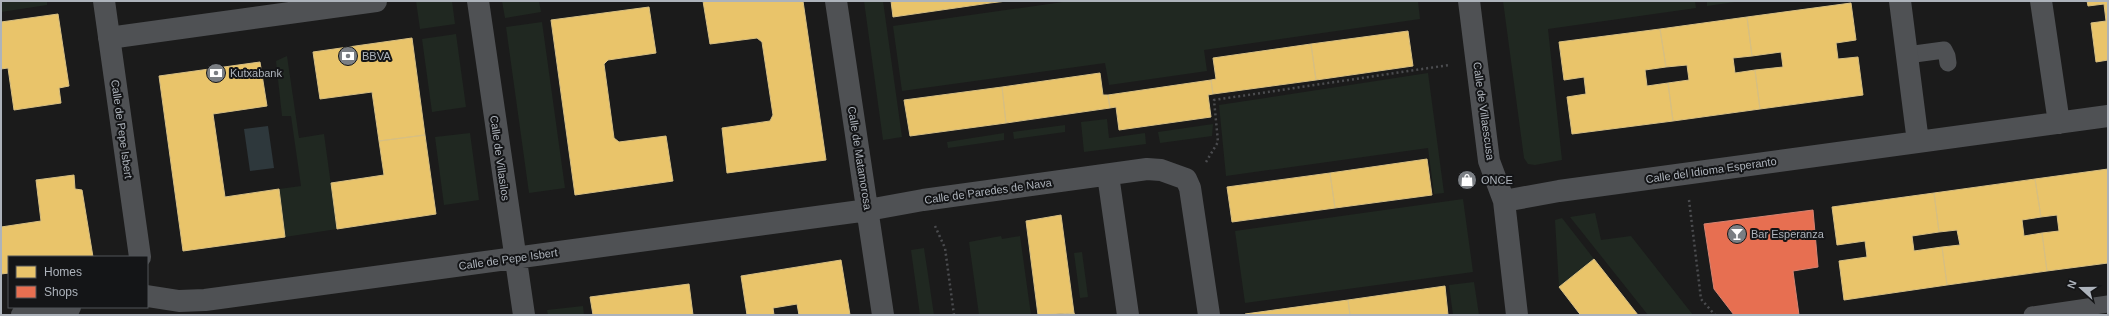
<svg xmlns="http://www.w3.org/2000/svg" width="2109" height="316" font-family="Arial,sans-serif">
  <style>
    .green { fill: #202821 }
    .water { fill: #2e383c }
    .homes { fill: #e9c46a; stroke: #d7bf82 }
    .shops { fill: #e76f51; stroke: #d68371 }
    .lines { fill: none; stroke-linecap: round; stroke-linejoin: round }
    .path { stroke: #4b4c4f; stroke-width: 2.5; stroke-dasharray: 2 3; stroke-linecap: butt }
    .lane { stroke: #4f5154; stroke-width: 17 }
    .street { stroke: #4f5154; stroke-width: 22 }
    .labels { text-anchor: middle; dominant-baseline: central; stroke-width: 4; stroke-linejoin: round; paint-order: stroke }
    .poi-label { font-size: 11px; fill: #adb3bb; stroke: #141517; text-anchor: start }
    .street-label { font-size: 11px; fill: #adb3bb; stroke: #141517 }
  </style>
  <rect width="100%" height="100%" fill="#1b1b1b"/>
  <path class="green" d="M1,1H47V5L1,12Z
    M416,1H452L455,24L420,29Z
    M502,1H539L541,12L505,18Z
    M864,1H883L902,137L883,140Z
    M1070,1H1418L1420,19L1204,50L1207,71L1109,85L1105,63L902,91L893,26Z
    M1503,1H1695L1696,8L1548,29L1562,160L1535,165L1528,164L1524,158Z
    M1707,1H1742L1707,6Z
    M542,22L565,188L529,193L506,27Z
    M456,34L466,107L432,112L422,39Z
    M287,56L299,138L324,134L337,229L285,237L279,189L301,186L291,116H282L276,61Z
    M1428,73L1444,193L1434,194L1428,148L1226,176L1219,105Z
    M1107,119L1109,138L1145,133L1146,144L1084,152L1081,122Z
    M1213,124L1212,136L1160,143L1158,132Z
    M1065,125V132L1014,139L1013,132Z
    M470,133L479,200L444,205L435,137Z
    M1004,133V140L948,148L947,142Z
    M1463,199L1473,272L1245,303L1235,231Z
    M1595,213L1601,240L1631,236L1693,315H1648L1570,217Z
    M1562,218L1594,259L1559,287L1555,220Z
    M1001,236L1002,239L1020,236L1031,315H979L969,242Z
    M924,248L934,315H920L911,250Z
    M1082,252L1088,297L1080,298L1074,253Z
    M1474,282L1479,315H1453L1449,285Z
    M583,306L584,315H548L547,310Z"/>
  <path class="water" d="M268,126L274,168L250,171L244,129Z"/>
  <path class="homes" d="M703,1H803L826,160L727,173L722,128L770,121L773,115L762,42L757,38L710,44Z
    M891,1H990V3L893,17Z
    M990,1H1007L990,3Z
    M2087,1H2108V60L2096,62L2091,23L2106,21L2104,4L2088,6Z
    M1851,3L1856,40L1836,43L1838,59L1858,57L1863,95L1760,109L1755,70L1783,67L1781,52L1752,56L1747,17Z
    M649,7L656,53L608,60L604,64L614,138L619,142L666,136L673,181L575,195L551,20Z
    M58,14L69,86L59,88L61,103L14,110L8,68L1,69V22Z
    M1747,17L1752,56L1733,58L1735,73L1755,70L1760,109L1673,121L1668,83L1689,80L1687,65L1666,67L1660,29Z
    M1660,29L1666,67L1645,70L1647,86L1668,83L1673,121L1572,134L1567,97L1586,94L1584,77L1564,80L1559,42Z
    M1408,31L1413,66L1316,80L1311,44Z
    M412,38L425,135L379,141L372,92L320,99L313,52Z
    M1311,44L1316,80L1213,94L1211,80L1216,79L1213,58Z
    M260,62L267,106L213,114L225,197L279,189L285,237L183,251L159,76Z
    M1100,73L1103,95H1108L1110,108L1006,123L1002,87Z
    M1211,80L1213,94L1208,95L1211,117L1119,130L1116,107L1110,108L1108,95Z
    M1002,87L1006,123L910,136L904,100Z
    M425,135L436,214L337,229L331,183L384,175L379,141Z
    M1427,159L1432,195L1335,208L1330,173Z
    M2108,169V263L2047,271L2042,233L2059,231L2057,215L2041,217L2035,179Z
    M1330,173L1335,208L1232,222L1227,187Z
    M74,175L75,189L82,190L93,257H9V273L1,274V227L41,221L36,180Z
    M2035,179L2041,217L2022,220L2024,236L2042,233L2047,271L1947,285L1942,247L1960,245L1957,230L1939,232L1934,193Z
    M1934,193L1939,232L1912,236L1914,251L1942,247L1947,285L1844,300L1839,261L1867,257L1865,241L1837,245L1832,207Z
    M1061,215L1074,313L1038,315L1026,221Z
    M1594,259L1638,315H1581L1579,313L1559,287Z
    M841,260L850,315H799L797,304L773,308L774,315H747L741,276Z
    M689,284L693,315H593L590,297Z
    M1445,286L1448,315H1350L1348,300Z
    M1348,300L1350,315H1245V314Z
    M1074,313L1075,315H1059Z"/>
  <path class="shops" d="M1464,177H1470L1471,183L1465,184Z
    M1813,210L1818,267L1793,271L1799,315H1734L1714,289L1704,224Z"/>
  <g class="lines">
    <path class="path" d="M1206,162L1218,142L1214,100L1449,65
      M1689,200L1701,299L1715,315
      M935,226L945,248L954,315"/>
    <path class="lane" d="M1907,55L1944,50L1947,56L1948,63
      M2032,315L2108,304"/>
    <path class="street" d="M104,1L140,257
      M478,1L524,315
      M836,1L883,315
      M1469,1L1489,161L1504,201L1517,315
      M1900,1L1918,142
      M2041,1L2059,123
      M109,38L376,1
      M1108,175L1128,315
      M1504,201L1559,191L2108,116
      M147,296L179,301L205,300L868,210L923,200L1147,169L1161,170L1186,179L1190,188L1209,315
      M22,315L70,307"/>
  </g>
  <defs>
    <g id="bank-disc" transform="scale(1)"><circle r="9.5" fill="#7a7e83" stroke="#141517"/><path d="M-6-4H6V4H-6ZM0-2.3a2.3 2.3 0 1 0 0 4.6a2.3 2.3 0 1 0 0-4.6Z" fill="#fff"/></g>
    <g id="shop-disc" transform="scale(1)"><circle r="9.5" fill="#7a7e83" stroke="#141517"/><path d="M-5-2.5h2.3a2.7 3.5 0 0 1 5.4 0H5L5.5 6h-11ZM-1.5-2.5h3a1.5 2.3 0 0 0-3 0Z" fill="#fff"/></g>
    <g id="bar-disc" transform="scale(1)"><circle r="9.5" fill="#7a7e83" stroke="#141517"/><path d="M-6-5H6L.8 .8V4.5H3.5V6h-7V4.5H-.8V.8Z" fill="#fff"/></g>
  </defs>
  <g fill-rule="evenodd">
    <use href="#bank-disc" x="348" y="56"/>
    <use href="#bank-disc" x="216" y="73"/>
    <use href="#shop-disc" x="1467" y="180"/>
    <use href="#bar-disc" x="1737" y="234"/>
  </g>
  <g class="labels">
    <g class="poi-label">
      <text x="362" y="56">BBVA</text>
      <text x="230" y="73">Kutxabank</text>
      <text x="1481" y="180">ONCE</text>
      <text x="1751" y="234">Bar Esperanza</text>
    </g>
    <g class="street-label">
      <text transform="translate(1484 111) rotate(82)">Calle de Villaescusa</text>
      <text transform="translate(122 129) rotate(82)">Calle de Pepe Isbert</text>
      <text transform="translate(500 158) rotate(82)">Calle de Villasilos</text>
      <text transform="translate(860 158) rotate(81)">Calle de Matamorosa</text>
      <text transform="translate(1711 170) rotate(-8)">Calle del Idioma Esperanto</text>
      <text transform="translate(988 191) rotate(-8)">Calle de Paredes de Nava</text>
      <text transform="translate(508 259) rotate(-8)">Calle de Pepe Isbert</text>
    </g>
  </g>
  <rect width="2109" height="316" fill="none" stroke="#adb3bb" stroke-width="4"/>
  <rect x="8" y="256" width="140" height="52" fill="#141517" stroke="#515459"/>
  <rect x="16" y="266" width="20" height="12" fill="#e9c46a" stroke="#515459"/>
  <text x="44" y="276" font-size="12" fill="#adb3bb">Homes</text>
  <rect x="16" y="286" width="20" height="12" fill="#e76f51" stroke="#515459"/>
  <text x="44" y="296" font-size="12" fill="#adb3bb">Shops</text>
  <g transform="translate(2081 288) rotate(291)" stroke="#141517" stroke-width="3" paint-order="stroke">
  <path d="M0-3L7 15L0 10L-7 15Z" fill="#adb3bb"/>
  <text y="-6" font-size="11" font-weight="bold" text-anchor="middle" fill="#adb3bb">N</text>
  </g>
</svg>
